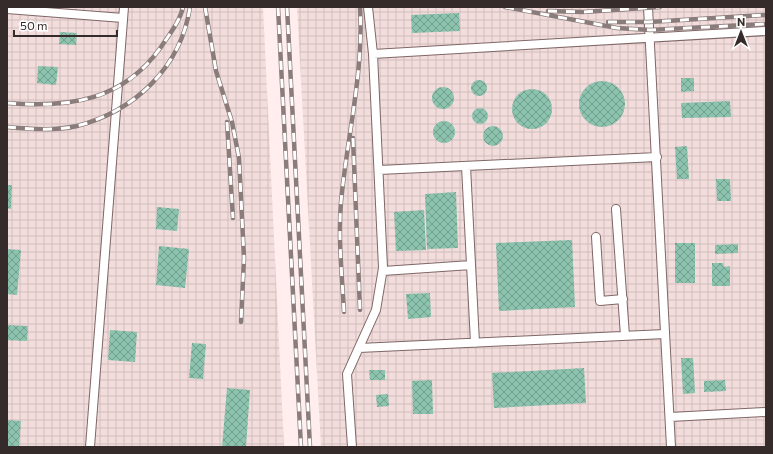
<svg xmlns="http://www.w3.org/2000/svg" width="773" height="454" font-family="Commissioner,sans-serif">
  <style>
    .industrial { fill: url(#industrial-grid) }
    .building { fill: url(#building-cross-hatch) }
    .lines { fill: none; stroke-linecap: round; stroke-linejoin: round }
    .lane-casing { stroke: #7f6766; stroke-width: 10 }
    .lane { stroke: #fff; stroke-width: 8 }
    .rail-casing { stroke: #897c7b; stroke-width: 4.5 }
    .rail { stroke: #fff; stroke-width: 3; stroke-dasharray: 9; stroke-linecap: butt }
  </style>
  <defs>
    <pattern id="industrial-grid" width="8" height="8" patternUnits="userSpaceOnUse"><rect width="8" height="8" fill="#f2dddc"/><path d="M0 4h8M4 0v8" fill="none" stroke="#d0bebd"/></pattern>
    <pattern id="building-cross-hatch" width="8" height="8" patternUnits="userSpaceOnUse"><rect width="8" height="8" fill="#8cc3af"/><path d="M0 0l8 8M0 8l8-8" fill="none" stroke="#739f8f"/></pattern>
  </defs>
  <rect width="100%" height="100%" fill="#ffeeed"/>
  <path class="industrial" d="M7,7H263L284,447H7Z
    M297,7H766V447H321Z"/>
  <path class="building" d="M459,13L460,31L412,33L411,15Z
    M60,32L77,33L76,45L59,44Z
    M38,66L58,67L56,85L37,83Z
    M681,78H694V91L681,92Z
    M471 88a8 8 0 1 1 16 0a8 8 0 1 1-16 0Z
    M579 104a23 23 0 1 1 46 0a23 23 0 1 1-46 0Z
    M432 98a11 11 0 1 1 22 0a11 11 0 1 1-22 0Z
    M512 109a20 20 0 1 1 40 0a20 20 0 1 1-40 0Z
    M730,101L731,117L682,118L681,103Z
    M472 116a8 8 0 1 1 16 0a8 8 0 1 1-16 0Z
    M433 132a11 11 0 1 1 22 0a11 11 0 1 1-22 0Z
    M483 136a10 10 0 1 1 20 0a10 10 0 1 1-20 0Z
    M687,146L689,179H677L675,147Z
    M716,179H730L731,201H717Z
    M7,185H12L11,209L7,208Z
    M456,192L458,248L427,249L425,194Z
    M157,207L179,209L177,231L156,229Z
    M424,210L426,250L396,251L394,212Z
    M572,240L575,307L499,311L496,243Z
    M675,243H695V283H675Z
    M738,244V253L715,254V245Z
    M159,246L189,249L185,288L156,285Z
    M7,249L21,250L17,295L7,294Z
    M712,263H723L724,267L730,266V286H712Z
    M430,293L431,317L408,319L406,294Z
    M7,325L28,326L27,341L7,340Z
    M110,330L137,332L135,362L108,360Z
    M192,343L206,344L203,379L189,378Z
    M681,358H693L695,393L683,394Z
    M584,368L586,403L494,408L492,373Z
    M369,370H385V380H370Z
    M432,380L433,414H413L412,381Z
    M725,380L726,391L704,392V381Z
    M227,388L250,390L246,447H222Z
    M388,394L389,406L377,407L376,395Z
    M7,420L21,421L19,447H7Z"/>
  <g class="lines">
    <g class="lane-casing">
      <path id="lane" d="M368,7L373,54
        M648,7L671,447
        M7,9L123,18
        M466,166L475,343
        M379,170L657,157
        M616,209L625,336
        M596,237L600,301L623,299
        M383,271L471,265
        M359,348L665,334
        M670,417L766,412
        M90,447L124,7
        M352,447L347,374L376,310L383,268L373,54L766,31"/>
    </g>
    <use href="#lane" class="lane"/>
    <g class="rail-casing">
      <path id="rail" d="M205,7L216,71L232,122L239,158L244,258L241,322
        M278,7L301,447
        M287,7L310,447
        M505,7L617,28L650,30L766,24
        M548,11L583,12L660,7
        M608,22H649L766,15
        M7,103C69,108 123,101 161,47C169,35 180,21 183,7
        M227,122L233,218
        M7,127C30,129 55,131 77,126C135,111 181,67 190,7
        M353,138L360,310
        M344,312C342,275 338,238 341,202C347,137 364,72 360,7"/>
    </g>
    <use href="#rail" class="rail"/>
  </g>
  <rect width="773" height="454" fill="none" stroke="#352b2a" stroke-width="16"/>
  <g transform="translate(741 32)" stroke="#ffffff" stroke-width="3" paint-order="stroke">
  <path d="M0-3L7 15L0 10L-7 15Z" fill="#352b2a"/>
  <text y="-6" font-size="11" font-weight="bold" text-anchor="middle" fill="#352b2a">N</text>
  </g>
  <path d="M14 30v6h103v-6" fill="none" stroke="#352b2a" stroke-width="2"/>
  <text x="20" y="30" font-size="12" fill="#352b2a" stroke="#ffffff" stroke-width="3" paint-order="stroke">50 m</text>
</svg>
